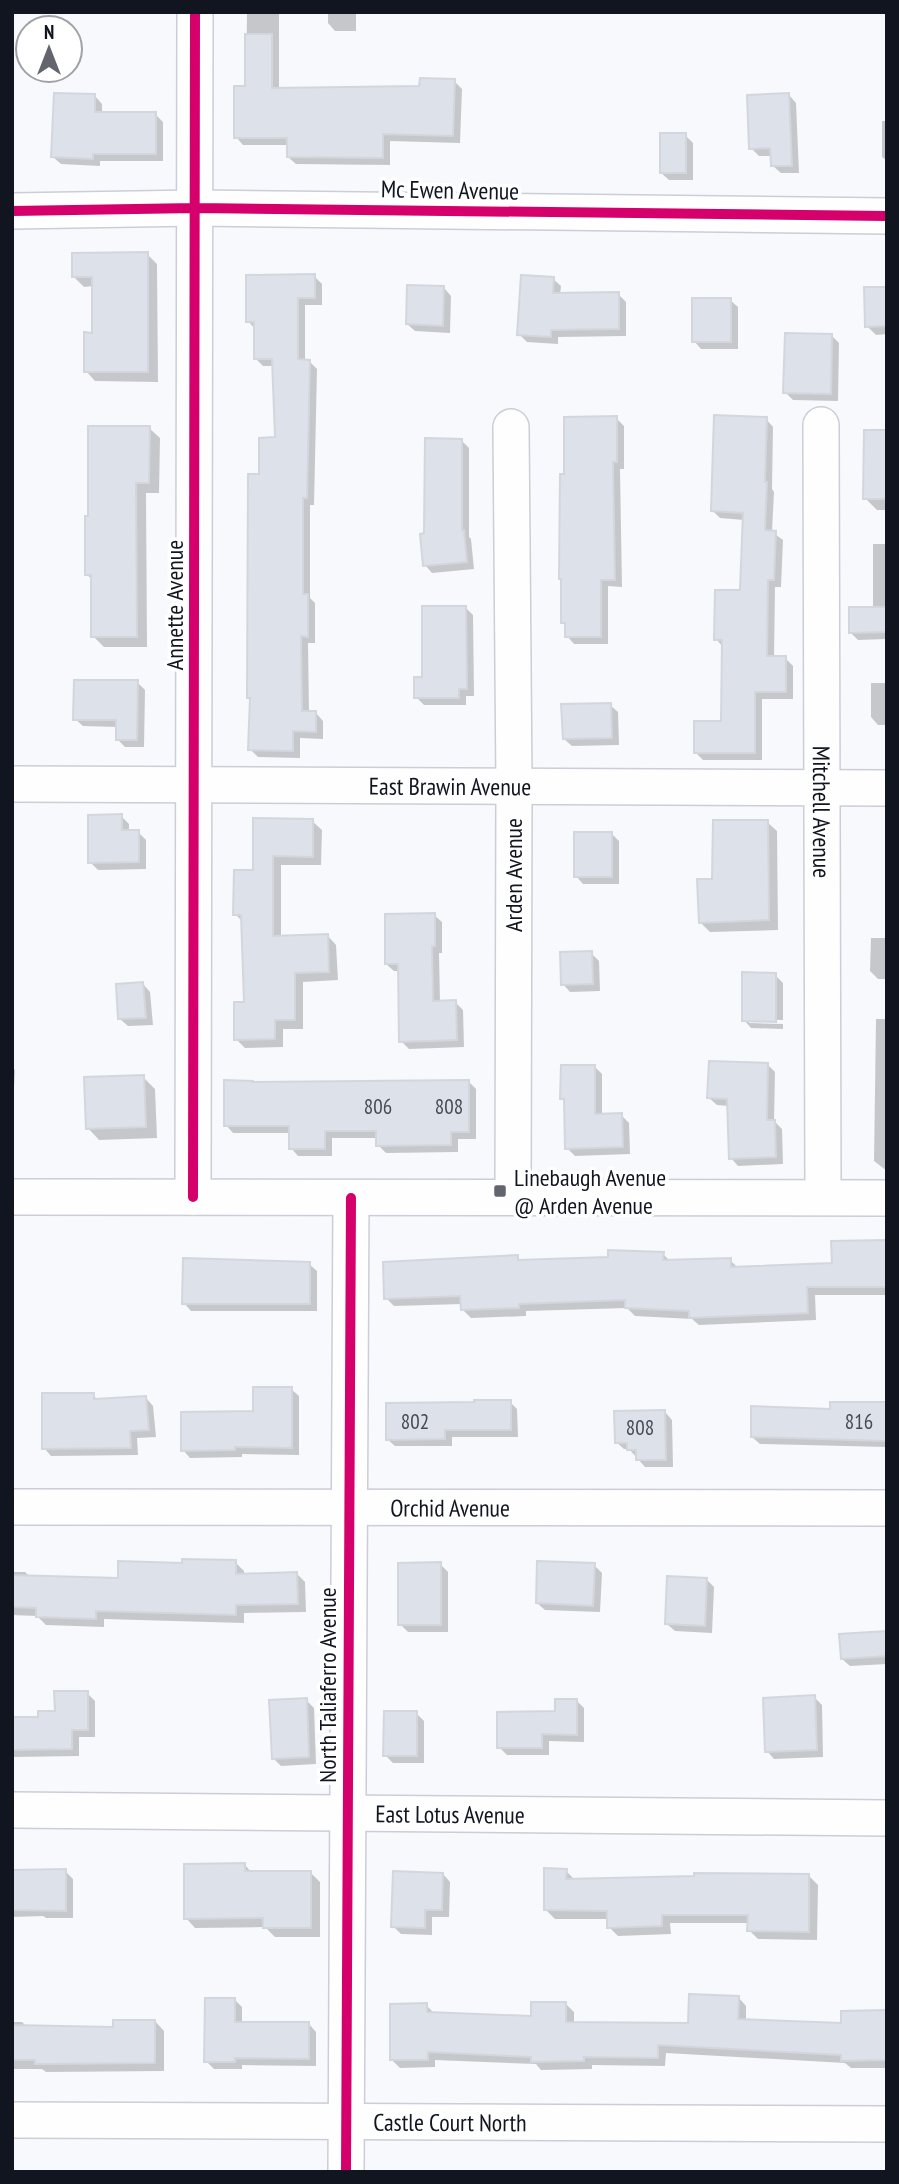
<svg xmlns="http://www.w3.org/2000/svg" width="899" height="2184" font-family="'PT Sans Narrow',sans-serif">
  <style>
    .shadow { fill: #0003 }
    .building { fill: #dde1e9; stroke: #d4d6de; stroke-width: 2 }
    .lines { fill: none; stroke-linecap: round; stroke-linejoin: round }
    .minor-casing { stroke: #cbced6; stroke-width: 38 }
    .minor { stroke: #fefeff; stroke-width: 35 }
    .cycleway-casing { stroke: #fff; stroke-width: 15 }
    .cycleway { stroke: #d6006c; stroke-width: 10 }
    .poi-dot { fill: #62656d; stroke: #fff; stroke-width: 2.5 }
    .labels { text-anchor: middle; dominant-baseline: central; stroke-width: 7; stroke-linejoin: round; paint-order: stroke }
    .number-label { font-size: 21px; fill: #464a54 }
    .street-label { font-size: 24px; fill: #111520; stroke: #fff }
    .poi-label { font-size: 24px; fill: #111520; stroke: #fff; text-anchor: start }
  </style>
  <rect width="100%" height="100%" fill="#f8f9fd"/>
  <path class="shadow" d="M247,12H279V89L421,88L454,81L462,89L460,143L390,141V165L296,164L288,157V145H243L236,137L246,88Z
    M328,12H356V31H335L328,23Z
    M789,95L796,103L799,173H781L773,166L772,156H759L751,148Z
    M95,96L102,104V113L155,114L163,122V161H100V166L61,164L53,157Z
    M882,121H887V161L882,157Z
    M685,135L693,143V180H669L661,173Z
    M147,254L157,264L158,382L95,381L86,371L94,334V286L84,287L74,277Z
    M314,276L322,284V305H305V361H309L317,369L314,505H310V598L315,603V643H308L309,713H316L323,721V739L300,738V758L258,757L250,749L252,701L249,697L261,476L277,439L274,366H263L255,358V329L248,321Z
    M553,279L561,286L560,295L618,294L626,302V336L558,337V344L527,342L519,334Z
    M444,288L451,296L450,333L415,331L407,324Z
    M887,288V334L876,335L867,326Z
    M730,300L738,307V349H701L694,341Z
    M831,335L839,343L838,401L793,400L785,392Z
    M616,418L624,426V469H620L622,587L608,586V644H574L567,636V626L563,622L566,476Z
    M766,419L773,427L772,489L774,492L772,532L783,540L781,587H775L774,658H785L793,666V699H762V760H703L695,752L723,723V647L716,639L741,592L744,520L720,518L713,511Z
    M149,428L160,438L159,493H146L147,647H104L93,636V580L87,575L90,518Z
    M887,431V510H877L865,498Z
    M461,440L469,448V537L471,539L474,569L432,573L425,565Z
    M873,544H887V639L858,640L850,632L873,609Z
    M466,608L473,615L474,696H466V705H424L416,697L424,679Z
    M137,682L145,690L144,747H125L117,739L118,727L83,726L75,719Z
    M871,683H887V725H878L871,717Z
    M610,705L618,712L619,745L572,746L564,739Z
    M121,816L129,824V832H138L146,840V869L98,870L90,862Z
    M312,821L322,830L321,865H281V937L327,935L336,945L338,980L303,982V1029H283V1047L245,1048L236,1039L246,1003L243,922L235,914L254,872Z
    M767,822L777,831L778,930L710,932L700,922L714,880Z
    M612,834L619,841V884H583L576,876Z
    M434,915L442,922V953H439L440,1003L455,1002L463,1010L464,1047L409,1049L401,1041L400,971H394L386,964Z
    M871,938H887V979H878L870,971Z
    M591,953L599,961L600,991L570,992L563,984Z
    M775,975L783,983V1020L749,1019V1023L783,1024V1029L751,1028L744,1020Z
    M143,984L150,992L153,1025L128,1026L120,1019Z
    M876,1019H887V1171L874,1161Z
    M767,1064L775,1072L774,1121L782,1129L783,1164L738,1166L731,1158L729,1106L717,1105L709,1098Z
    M12,1067L15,1070L13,1107H12Z
    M595,1067L602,1074V1116L621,1115L629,1123L630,1154L575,1156L567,1148L566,1102L562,1098Z
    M143,1077L155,1089L157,1138L99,1140L88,1128Z
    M468,1081L476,1089V1139H458V1152L386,1153L378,1145V1138H332V1156H298L291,1148V1133H233L226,1125Z
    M887,1242V1295H815L816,1320L699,1325L692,1319L635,1316L627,1308L526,1311V1316L471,1318L462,1309V1304L394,1306L386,1298L517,1257L522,1262L610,1259L663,1254L670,1261L730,1260L739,1269L833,1265Z
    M309,1264L317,1271V1311H191L184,1303Z
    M291,1389L299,1396V1455L242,1454V1457L190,1458L183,1450L255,1413Z
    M93,1395L99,1401L146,1398L153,1406L156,1437L137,1438L138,1455L51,1456L44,1448Z
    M510,1402L517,1409L518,1437H452V1446H395L387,1439Z
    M887,1405V1447L760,1444L752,1437L832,1410Z
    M665,1412L672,1420L673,1467H645L629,1449H624L616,1442Z
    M235,1562L244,1571V1576L297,1574L305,1582L306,1612L244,1613V1623L104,1619V1627L46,1625L37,1616L12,1615V1572H25L30,1577L119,1580L184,1565Z
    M440,1564L448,1572V1632H408L400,1624Z
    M594,1565L602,1573L600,1612L545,1610L537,1603Z
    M706,1579L714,1587L712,1633L675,1631L667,1624Z
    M887,1633V1664L850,1666L842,1659Z
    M87,1693L95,1701V1737H79V1756L12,1757V1719L40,1718L57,1713Z
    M814,1697L822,1705L823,1757L774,1759L767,1751Z
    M306,1700L314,1708L316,1764L281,1766L273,1758Z
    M577,1701L584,1708V1742L549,1741V1755H507L499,1747Z
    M416,1713L424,1721V1763H393L385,1755Z
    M245,1865L252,1873H311L320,1882V1937H275L265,1927L195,1928L186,1918Z
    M65,1871L73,1879V1918H46L43,1916L12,1917V1872Z
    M566,1871L576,1881L809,1876L818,1885L817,1940L758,1939L749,1930V1923H670L671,1934L618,1936L609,1927V1919H555L546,1910Z
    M443,1874L450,1882L449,1917H432V1935L401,1934L393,1926Z
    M738,1997L746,2006V2021L842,2025L887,2012V2068H851L845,2063L666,2053L665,2066L592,2065V2069L541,2070L536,2064L435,2060V2067L400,2068L391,2059L426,2005L435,2014L533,2018L565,2003L574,2012V2024H690Z
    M235,2000L242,2007V2024H309L316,2032V2066L242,2065V2069H214L206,2061Z
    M155,2021L164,2031V2071L46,2072L42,2069H12V2022H22L27,2027L115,2029Z"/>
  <path class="building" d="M245,34H272V88L419,86L420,78L455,79L453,136L383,134V158L287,157V138H234V86H245Z
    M54,93L95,94V112H156V154H93V159L51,157Z
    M789,93L792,166H771L770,148L749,149L747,95Z
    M660,133H686V173H660Z
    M148,252V372H84V332L92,333V277H72V253Z
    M315,274V298H298V359L310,360L307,498H303V594H308V637L301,636L302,711H316V732L293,731V751L248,750L250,698H247L248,474H259V438L275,437L272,359H254V322H246V275Z
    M521,275L554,277L553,293L619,292V329L551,330V337L517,335Z
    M407,285L444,286L443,326L406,324Z
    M864,287H887V326L865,327Z
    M692,298H731V342H692Z
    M785,333L832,334L831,394L783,393Z
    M714,415L767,417L765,482H767L765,530L776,531L774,580H768L767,656H786V692H755V753H694V721H721L722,640H714L715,590H740L743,513L711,511Z
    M617,416V462H613L615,580H601V637H565V623H561V579H559L560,474H564V417Z
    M88,426H150L149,483H136L137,637H91V575H85V516H88Z
    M864,430H887V499H863Z
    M425,438L462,439V530H464L467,562L423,566L420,534L424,533Z
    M422,606H466L467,689H459V698H414V677H422Z
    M849,607H887V632L849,633Z
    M74,680H138L137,740H116V720H73Z
    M611,703L612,738L563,739L561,704Z
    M122,814V830H139V862L88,863V815Z
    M253,818L313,819V857L273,856V936L328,934L329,972L295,973V1020H275V1039L234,1040V1002H244L241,915H233L234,870H253Z
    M713,820H768L769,920L699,923L697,879H712Z
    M574,832H612V877H574Z
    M435,913V946H432L433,1001L456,1000L457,1040L399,1042L398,964H385V914Z
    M592,951L593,984L561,985L560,952Z
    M742,972L776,973V1022L742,1021Z
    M143,982L146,1018L118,1019L116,984Z
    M709,1061L768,1063L767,1120H775L776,1157L729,1159L727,1099L707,1098Z
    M561,1065H595V1114L622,1113L623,1147L565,1149L564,1099H560Z
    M144,1075L146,1127L86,1129L84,1077Z
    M224,1080L253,1081V1082L469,1080V1132H451V1145L376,1146V1131H325V1149H289V1126H224Z
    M887,1240V1287H807L808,1313L689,1318V1311L625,1308V1300L519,1304V1308L461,1310L460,1296L384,1299L383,1262L518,1255V1260L608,1257V1250L664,1252L663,1260L731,1258V1267L832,1263L831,1241Z
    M183,1258L310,1262V1304H182Z
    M253,1387H292V1448L235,1447V1450L181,1451V1412L253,1411Z
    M42,1393H94V1399L146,1396L149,1430L130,1431L131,1448L42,1449Z
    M474,1400H511V1430H445V1439L386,1440V1403L474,1402Z
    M830,1402H887V1441L751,1437V1406L830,1409Z
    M665,1410L666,1460H636V1450H627V1443H615L614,1411Z
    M182,1559L236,1560V1574L297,1572L298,1604L236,1605V1615L96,1611V1619L36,1617V1608L12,1607V1575L118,1578V1561L182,1563Z
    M537,1561L595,1563L593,1606L536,1603Z
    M441,1562V1625H398V1563Z
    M667,1576L707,1578L705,1626L665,1624Z
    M887,1631V1656L841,1659L839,1634Z
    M54,1691H88V1730H72V1749L12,1750V1717H38V1711H55Z
    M815,1695L817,1750L765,1752L763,1698Z
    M307,1698L309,1757L272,1759L269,1700Z
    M555,1699H577V1735L542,1734V1748H497V1712L555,1711Z
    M384,1711H417V1756H383Z
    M245,1863V1871H311V1928H263V1918L184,1919V1864Z
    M544,1868L567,1869L566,1879L694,1876V1873L809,1874V1932L747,1931L748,1915H662V1926L607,1928V1911L544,1910Z
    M66,1869V1911L12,1910V1870Z
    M393,1871L443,1873L442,1910H425V1928L391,1927Z
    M689,1994L739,1996L738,2019L841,2023V2011L887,2010V2060L841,2061V2055L658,2045V2058L584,2057V2061L531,2062V2057L428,2052V2060H390V2004L427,2003V2012L531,2016V2002H566V2022L688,2023Z
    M205,1998H235V2022H309V2059L235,2058V2062H204Z
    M113,2020H155V2063L35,2064V2060H12V2025L113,2027Z"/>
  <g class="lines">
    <g class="minor-casing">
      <g id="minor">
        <path d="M12,211L196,208L887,216"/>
        <path id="s1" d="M821,425L823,1197"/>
        <path d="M511,427L514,786L513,1197"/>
        <path id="s2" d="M12,784L887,788"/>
        <path d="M12,1197L887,1198"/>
        <path d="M193,1197L195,12"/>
        <path id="s3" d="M12,1507L887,1508"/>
        <path id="s4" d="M12,1810L887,1818"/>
        <path id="s5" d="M12,2120L887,2124"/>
        <path d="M346,2172L351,1198"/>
      </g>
    </g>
    <use href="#minor" class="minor"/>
    <g class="cycleway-casing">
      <path id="cycleway" d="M12,211L196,208L887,216
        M193,1197L195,12
        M346,2172L351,1198"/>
    </g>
    <use href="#cycleway" class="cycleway"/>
  </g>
  <rect class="poi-dot" x="493" y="1184" width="14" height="14" rx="3.5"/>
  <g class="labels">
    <g class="number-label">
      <text x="378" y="1106">806</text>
      <text x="449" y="1106">808</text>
      <text x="415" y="1421">802</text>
      <text x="859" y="1421">816</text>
      <text x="640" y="1427">808</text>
    </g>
    <g class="street-label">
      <text transform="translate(450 190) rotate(1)">Mc Ewen Avenue</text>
      <text transform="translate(174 605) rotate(-90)">Annette Avenue</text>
      <text stroke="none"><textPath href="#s2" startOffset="438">East Brawin Avenue</textPath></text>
      <text stroke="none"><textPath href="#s1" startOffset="387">Mitchell Avenue</textPath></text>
      <text transform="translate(513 875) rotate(-90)">Arden Avenue</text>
      <text stroke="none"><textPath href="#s3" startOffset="438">Orchid Avenue</textPath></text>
      <text transform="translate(327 1685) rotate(-90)">North Taliaferro Avenue</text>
      <text stroke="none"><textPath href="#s4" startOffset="438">East Lotus Avenue</textPath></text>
      <text stroke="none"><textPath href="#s5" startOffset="438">Castle Court North</textPath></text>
    </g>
    <g class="poi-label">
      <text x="514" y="1177">Linebaugh Avenue<tspan x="514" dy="28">@ Arden Avenue</tspan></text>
    </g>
  </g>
  <rect width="899" height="2184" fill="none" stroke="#111520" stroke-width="28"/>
  <g transform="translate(49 49)"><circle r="33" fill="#ffffff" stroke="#a0a1a6" stroke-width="2"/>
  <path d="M0-5L12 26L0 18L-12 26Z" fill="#62656d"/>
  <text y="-10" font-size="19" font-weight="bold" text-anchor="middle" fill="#111520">N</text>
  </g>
</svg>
